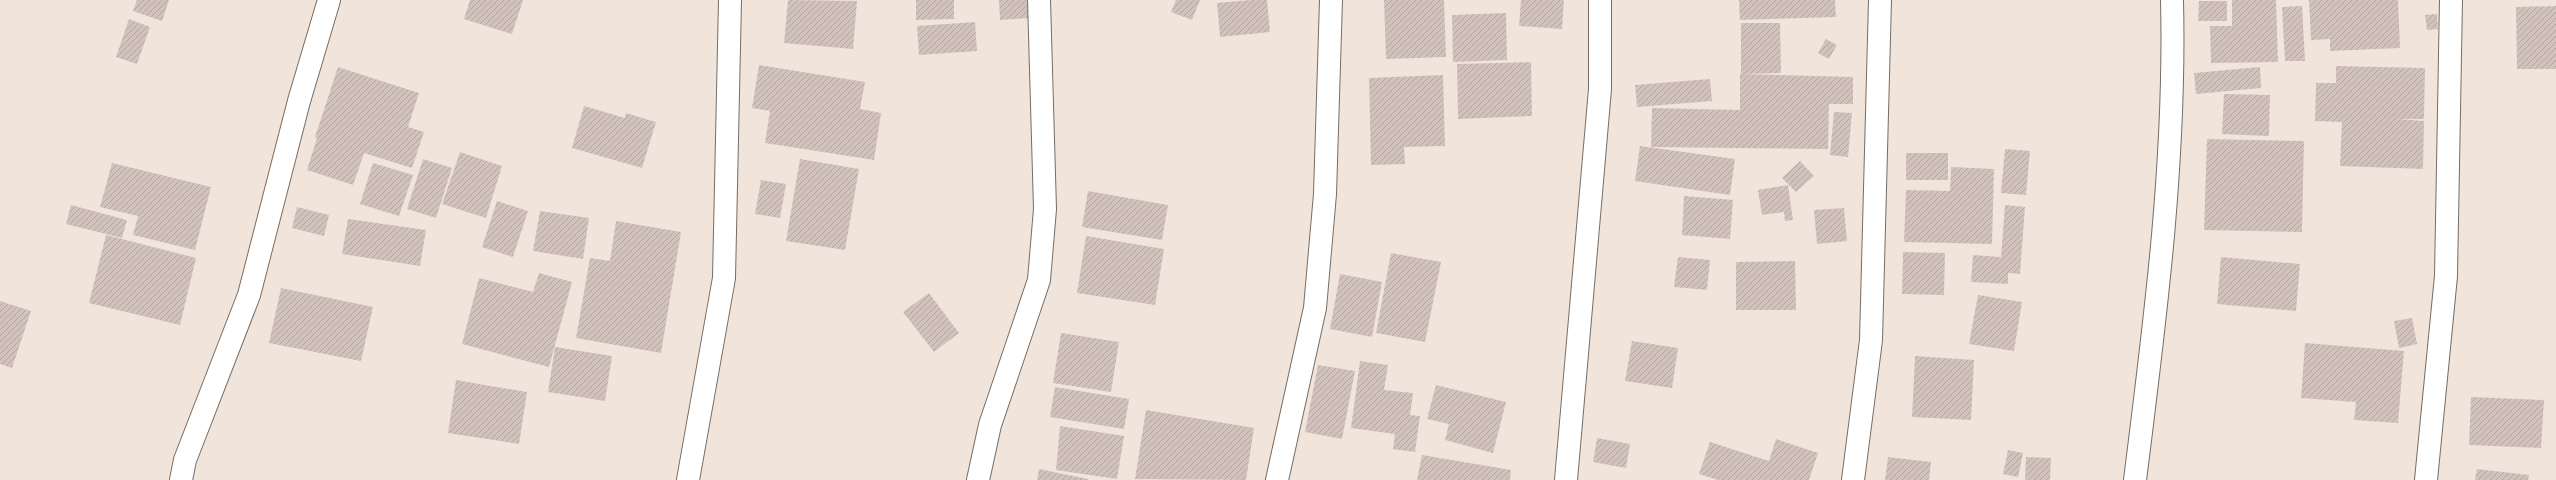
<svg xmlns="http://www.w3.org/2000/svg" width="2556" height="480" font-family="'Libre Baskerville',serif">
  <style>
    .building { fill: url(#building-hatch) }
    .lines { fill: none; stroke-linecap: round; stroke-linejoin: round }
    .street-casing { stroke: #776c64; stroke-width: 24 }
    .street { stroke: #fff; stroke-width: 22 }
  </style>
  <defs>
    <pattern id="building-hatch" width="6" height="6" patternUnits="userSpaceOnUse"><rect width="6" height="6" fill="#d2c2be"/><path d="M-1 1l2-2M0 6l6-6M5 7l2-2" fill="none" stroke="#b3a6a2"/></pattern>
  </defs>
  <rect width="100%" height="100%" fill="#f1e5db"/>
  <path class="building" d="M137,0H169L162,21L133,11Z
    M470,0H523L512,34L464,19Z
    M788,0L857,1L853,49L784,43Z
    M916,0H954V19L916,20Z
    M999,0H1028L1029,18L1000,20Z
    M1176,0H1200L1192,20L1171,12Z
    M1251,0H1267L1270,32L1220,37L1217,3Z
    M1384,0H1444L1446,57L1386,59Z
    M1521,0H1564L1562,29L1519,26Z
    M1739,0H1835L1836,17L1740,20Z
    M2232,0H2276L2278,62L2211,63L2210,26H2232Z
    M2309,0H2398L2400,48L2330,51V39L2311,40Z
    M2199,1H2227V21H2198Z
    M2302,6L2305,61H2285L2282,7Z
    M2556,6V69H2517L2516,7Z
    M1506,13L1507,60L1453,62L1452,15Z
    M2437,14L2438,29L2427,30L2425,15Z
    M129,19L150,27L137,64L116,57Z
    M975,22L977,51L919,55L917,26Z
    M1741,23H1780L1781,73L1741,74Z
    M1826,39L1837,45L1829,59L1818,53Z
    M1531,62L1532,116L1458,119L1457,64Z
    M759,65L865,82L860,109L881,113L874,160L765,143L770,111L752,108Z
    M2336,66L2425,68L2424,119H2397L2424,121L2423,169L2340,166L2342,122L2315,121L2316,83H2336Z
    M338,67L419,93L408,127L424,132L412,168L364,153L353,185L307,170L317,138L315,137Z
    M2260,67L2261,88L2196,94L2194,73Z
    M1740,74L1853,77V104H1829L1828,149L1651,147L1652,108L1740,110Z
    M1443,75L1445,146L1404,147L1405,164L1371,165L1369,78Z
    M1710,79L1712,101L1637,107L1635,85Z
    M2224,94L2270,95L2269,136L2222,134Z
    M584,106L625,118L626,113L656,122L642,168L572,148Z
    M1834,112L1852,113L1848,157L1830,155Z
    M2207,139L2304,141L2302,232L2204,230Z
    M1640,146L1735,159L1730,195L1635,181Z
    M2005,149L2030,151L2026,195L2001,193Z
    M460,152L502,166L486,218L442,204Z
    M1906,153H1948V180H1906Z
    M423,159L452,168L436,218L407,209Z
    M800,159L859,169L845,250L786,241Z
    M1800,161L1814,176L1796,192L1782,178Z
    M112,163L211,187L195,250L133,235L138,216L100,207Z
    M373,163L413,175L399,216L360,204Z
    M1951,167L1994,169L1992,244L1904,242L1906,190L1950,191Z
    M761,180L786,184L780,218L755,214Z
    M1788,185L1793,220L1785,221L1784,212L1762,215L1758,190Z
    M1088,191L1168,205L1162,240L1082,227Z
    M1684,196L1733,200L1730,239L1682,235Z
    M497,201L528,211L513,257L482,247Z
    M71,205L127,220L122,238L66,224Z
    M2005,205L2025,207L2020,274L2008,273V284L1971,282L1973,255L2001,257Z
    M297,207L329,215L324,236L292,228Z
    M1844,208L1847,241L1817,244L1814,210Z
    M540,211L589,218L583,259L533,251Z
    M348,219L426,230L420,266L342,254Z
    M616,221L681,232L661,353L576,338L590,258L610,261Z
    M106,235L196,258L180,325L89,303Z
    M1086,236L1164,249L1155,305L1077,293Z
    M1903,252L1945,253L1944,295L1902,294Z
    M1391,253L1441,262L1425,342L1376,333Z
    M1678,257L1710,260L1707,290L1674,287Z
    M2221,257L2300,264L2296,311L2217,304Z
    M1795,261L1796,310H1736V262Z
    M539,273L572,282L549,367L462,344L479,278L533,292Z
    M1340,274L1382,282L1372,337L1330,329Z
    M281,288L373,307L361,361L269,343Z
    M929,293L959,333L934,352L903,312Z
    M1978,295L2022,302L2014,351L1969,344Z
    M0,301L31,311L12,368L0,364Z
    M2412,318L2417,344L2399,348L2394,321Z
    M1061,333L1119,342L1111,392L1053,383Z
    M1632,341L1678,348L1672,388L1625,381Z
    M2305,343L2404,351L2398,423L2354,420L2356,402L2301,398Z
    M555,347L612,356L605,401L548,392Z
    M1915,356L1974,360L1971,420L1912,417Z
    M1360,361L1388,365L1384,390L1413,393L1410,415L1420,416L1415,452L1393,449L1395,434L1351,428Z
    M1318,365L1355,371L1342,439L1305,432Z
    M456,380L527,392L519,444L448,433Z
    M1436,385L1506,402L1493,453L1445,440L1449,424L1427,419Z
    M1055,387L1129,399L1124,429L1050,417Z
    M2471,397L2544,400L2541,448L2469,445Z
    M1146,410L1254,428L1246,480L1135,479Z
    M1060,426L1124,436L1117,479L1056,470Z
    M1597,438L1630,444L1626,468L1593,462Z
    M1776,439L1818,453L1809,480H1718L1699,474L1710,442L1769,461Z
    M2008,450L2023,453L2018,477L2003,474Z
    M1422,455L1511,470L1510,480H1417Z
    M1888,457L1931,462L1929,480H1885Z
    M2026,457L2051,458L2050,480H2025Z
    M1039,469L1088,479V480H1037Z
    M2477,469L2529,475L2528,480H2475Z"/>
  <g class="lines">
    <g class="street-casing">
      <path id="street" d="M181,480L185,460L249,295L299,101L329,0
        M688,480L724,278L730,0
        M978,480L990,425L1039,280L1045,209L1039,0
        M1277,480L1315,308L1325,194L1331,0
        M1566,480L1600,89V0
        M1853,480L1871,340L1880,0
        M2135,480C2155,321 2176,161 2172,0
        M2426,480L2446,276L2451,0"/>
    </g>
    <use href="#street" class="street"/>
  </g>
</svg>
